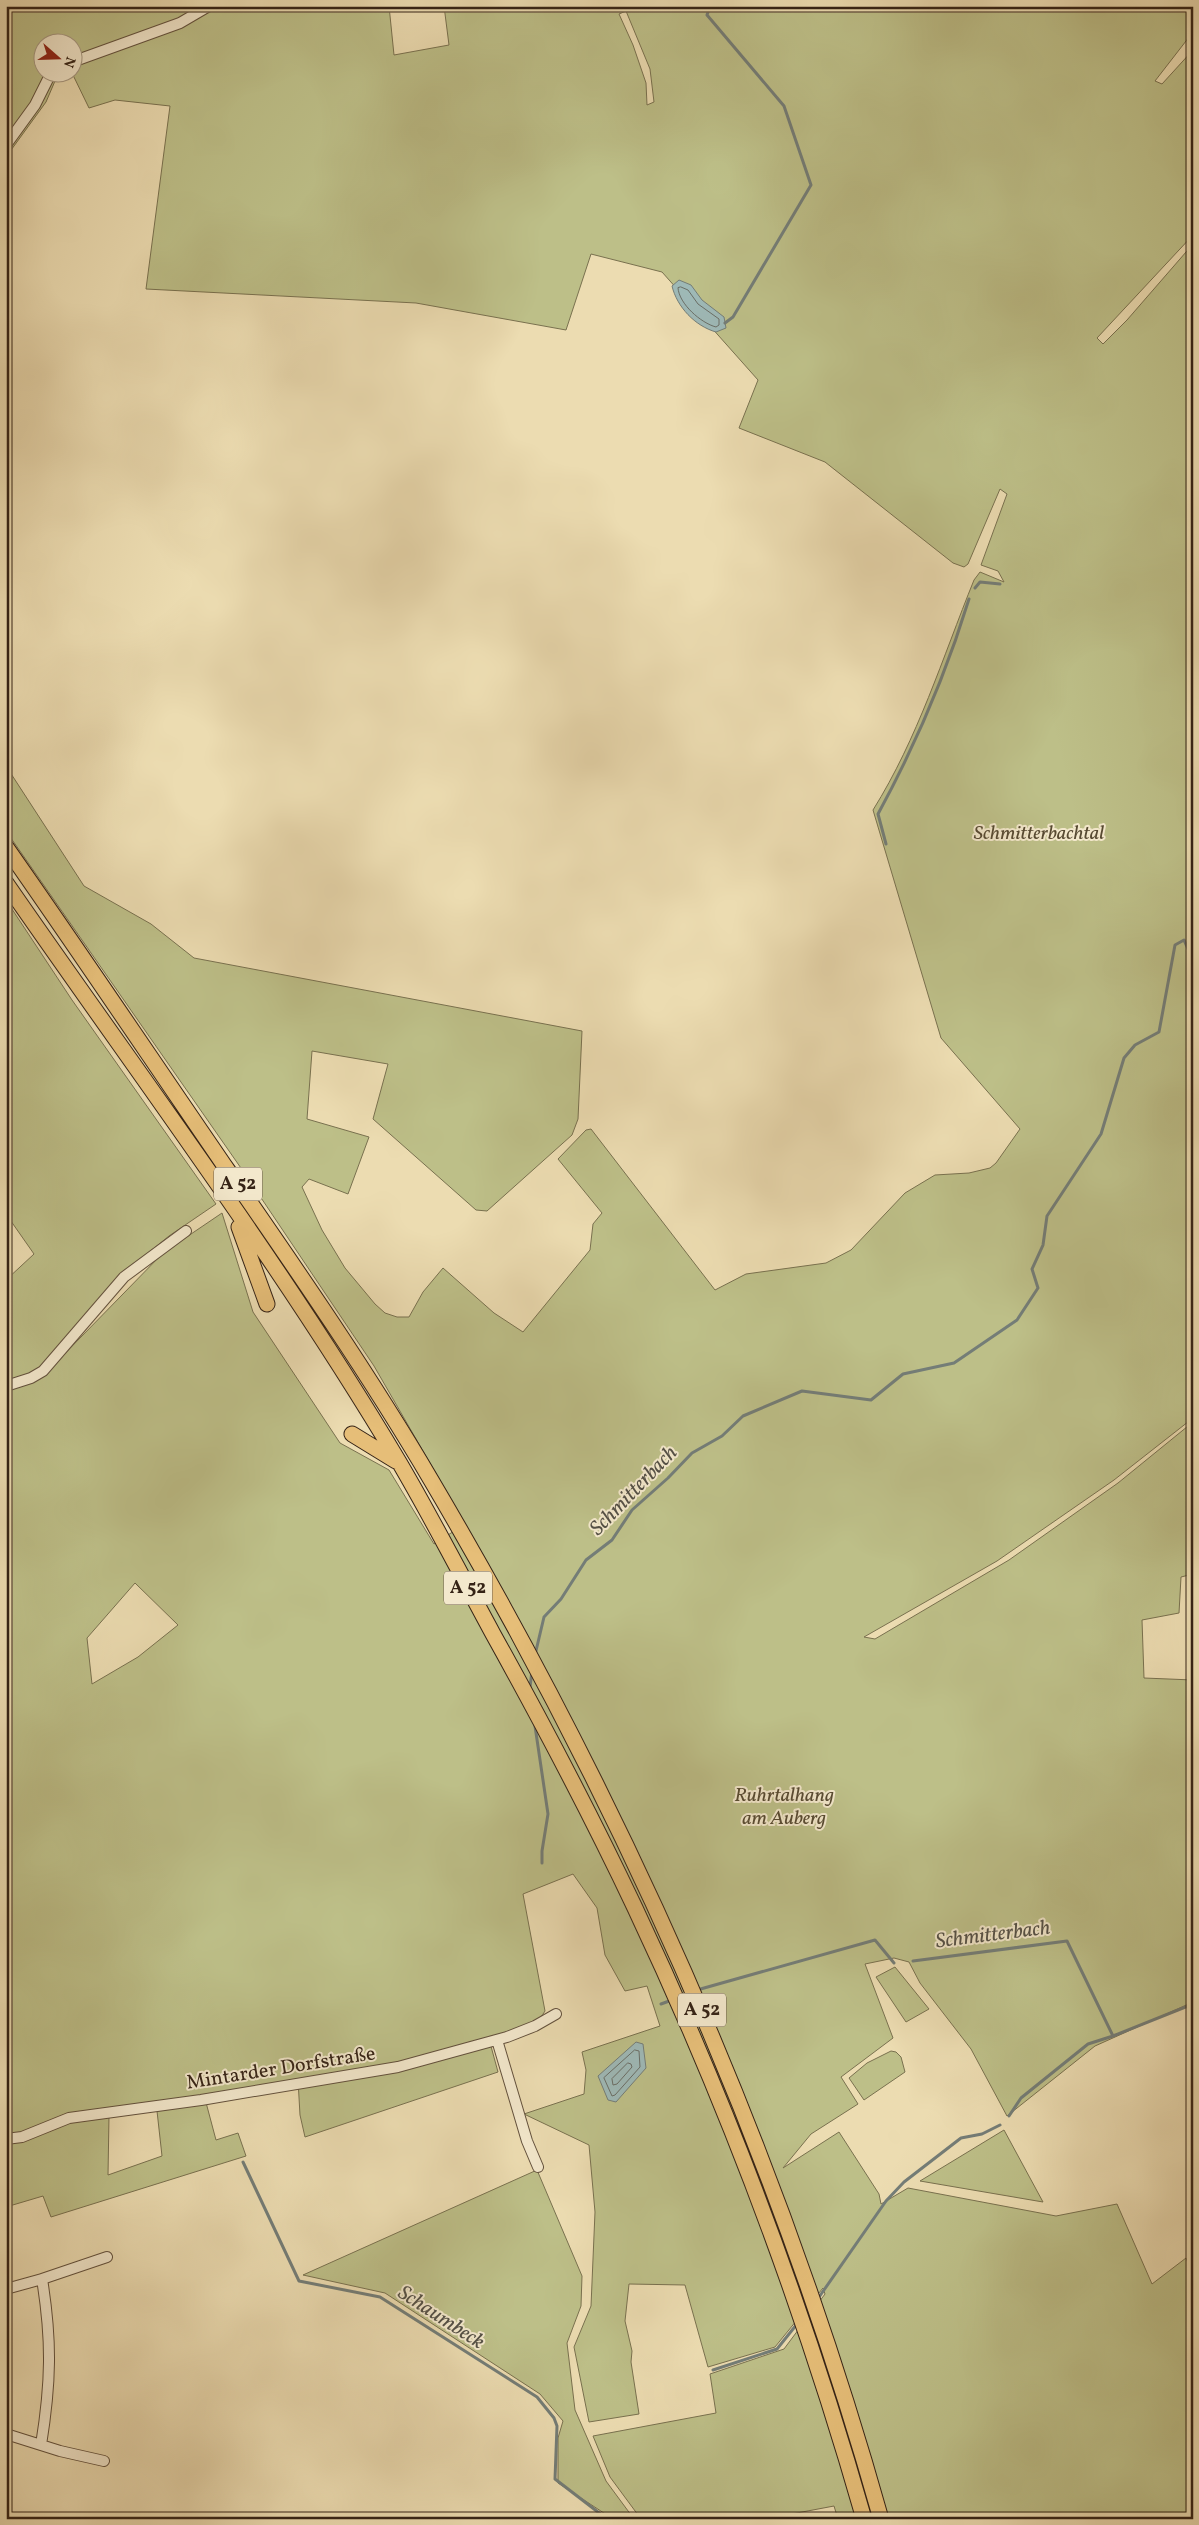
<svg xmlns="http://www.w3.org/2000/svg" width="1199" height="2525" font-family="Vollkorn,serif">
  <style>
    .green { fill: #bdbf88; stroke: #79714f; fill-rule: evenodd }
    .water { fill: #9eb9b7; stroke: #747d77 }
    .lines { fill: none; stroke-linecap: round; stroke-linejoin: round }
    .shore { stroke: #6a6e66; stroke-width: 1 }
    .stream { stroke: #747d77; stroke-width: 3 }
    .minor-casing { stroke: #63513d; stroke-width: 12 }
    .highway-casing { stroke: #352316; stroke-width: 17 }
    .minor { stroke: #f3e8cc; stroke-width: 10 }
    .highway { stroke: #e6be78; stroke-width: 15 }
    .labels { text-anchor: middle; dominant-baseline: central; stroke-width: 4; stroke-linejoin: round; paint-order: stroke }
    .shield { fill: #f3e8cc; stroke: #6e5e4d; stroke-width: 1 }
    .shield-label { font-size: 19px; font-weight: bold; fill: #352316 }
    .park-label { font-size: 20px; font-style: italic; fill: #574a32; stroke: #f3e8cc }
    .street-label { font-size: 20px; fill: #352316; stroke: #f3e8cc }
    .water-label { font-size: 21px; font-style: italic; fill: #545046; stroke: #f3e8cc }
  </style>
  <rect width="100%" height="100%" fill="#ecdcb1"/>
  <filter id="stains"><feTurbulence type="fractalNoise" baseFrequency=".004" numOctaves="4"/><feColorMatrix values="0 0 0 0 .2 0 0 0 0 .09 0 0 0 0 .02 0 0 0 .5 -.17"/></filter>
  <radialGradient id="worn" r=".72"><stop offset=".6" stop-color="#630" stop-opacity="0"/><stop offset="1" stop-color="#630" stop-opacity=".3"/></radialGradient>
  <path class="green" d="M6,6H389L394,55L449,45L444,6H1193V32L1155,81L1162,84L1193,50V235L1097,338L1103,344L1127,320L1193,244V1418L1114,1480L997,1561L864,1637L875,1639L1009,1560L1118,1483L1193,1422V1574L1181,1577L1179,1613L1142,1620L1144,1678L1193,1680V2002L1095,2046L1007,2116L971,2049L920,1983L909,1962L894,1958L865,1964L893,2038L841,2077L858,2104L811,2134L783,2168L839,2132L879,2194L881,2204L908,2188L1056,2216L1117,2204L1152,2284L1186,2258L1193,2275V2511L1184,2519H838L834,2506L765,2519H641L610,2477L593,2436L716,2413L710,2374L784,2349L825,2294L823,2288L775,2347L708,2367L685,2285L629,2284L625,2321L632,2351L631,2362L639,2414L589,2422L574,2347L591,2306L595,2212L589,2145L524,2114L584,2094L586,2070L582,2052L660,2026L647,1986L625,1991L605,1955L597,1908L573,1874L523,1894L545,2011C535,2029 507,2033 489,2039L498,2072L305,2137L300,2115L298,2080L204,2095L216,2140L238,2133L246,2156L51,2217L43,2196L6,2207V1280L34,1254L6,1214V900L72,1000L216,1204L169,1236L122,1274L38,1371L41,1378L163,1253L222,1213L253,1312L340,1443L389,1470L434,1544L465,1524L374,1366L243,1171L6,831V766L84,886L151,924L194,958L582,1031L578,1119L572,1135L487,1211L476,1210L373,1119L388,1064L312,1051L307,1119L369,1137L348,1194L309,1179L302,1187L322,1230L345,1268L375,1304L385,1313L397,1317H409L423,1292L443,1268L494,1313L523,1332L590,1250L593,1224L602,1213L558,1159L586,1130L591,1129L715,1290L746,1274L826,1263L851,1250L905,1193L935,1175L969,1173L990,1168L996,1163L1020,1129L941,1038L873,810C918,738 942,659 974,580L980,572L1004,582L998,571L981,565L1007,494L1000,489L968,564L964,567L953,563L825,462L739,428L758,380L662,272L591,254L566,330L416,303L146,289L170,106L115,100L89,108L72,73V42H42V72L61,73L58,74L46,102L6,157ZM626,11L650,69L654,102L647,105L646,83L633,45L619,14ZM135,1583L178,1625L138,1657L92,1684L87,1638ZM156,2102L162,2156L108,2175L109,2116Z
    M895,1967L929,2009L906,2022L876,1977Z
    M891,2051L896,2052L901,2057L905,2072L864,2100L849,2078L867,2063Z
    M1004,2130L1043,2202L920,2181Z
    M537,2170L582,2276L581,2306L567,2343L575,2410L606,2481L634,2519H613L558,2483V2438L563,2421L540,2394L385,2293L303,2275Z"/>
  <path class="water" d="M679,280L691,285L702,300L724,317L726,328L716,332C695,326 677,307 672,286Z
    M636,2042L643,2044L646,2068L616,2102L608,2100L598,2076Z"/>
  <g class="lines">
    <path class="shore" d="M681,287L688,290L698,304L719,319V325L716,327C701,323 679,304 678,288Z
      M635,2050L639,2051L640,2067L615,2095L612,2096L604,2078Z
      M628,2063L631,2064L632,2067L617,2084L613,2085L612,2079Z"/>
    <path class="stream" d="M710,6L707,15L784,106L811,185L733,317L725,323
      M975,588L980,582L1000,584
      M886,844L878,814C915,746 946,674 969,599
      M535,1655L544,1617L561,1599L586,1560L612,1540L632,1510L668,1478L692,1453L722,1436L743,1416L802,1391L871,1400L903,1374L954,1363L1017,1320L1038,1288L1032,1269L1043,1245L1047,1216L1101,1134L1124,1058L1135,1045L1159,1032L1175,945L1184,940L1190,953H1193
      M530,1687L532,1671
      M535,1726L548,1814L542,1851V1863
      M913,1961L1067,1941L1113,2036L1193,2004
      M697,1990L875,1940L894,1963
      M661,2004L672,2000
      M1009,2116L1021,2098L1088,2044L1113,2036
      M243,2162L299,2281L380,2297L537,2397L554,2418L557,2426L555,2479L607,2519
      M817,2300L886,2201L904,2182L961,2138L982,2134L1000,2125
      M713,2370L777,2349L797,2324
      M1187,2519L1193,2513"/>
    <g class="minor-casing">
      <path id="minor" d="M72,62L180,23L209,6
        M6,145L35,105L48,79L55,72
        M6,1386L31,1378L43,1371L124,1277L186,1231
        M497,2040L527,2141L538,2167
        M6,2139L22,2137L69,2118L201,2100L398,2067L507,2037L535,2026L556,2014
        M6,2289L42,2279
        M6,2434L60,2451L104,2461
        M41,2445C51,2383 52,2341 42,2279L107,2257"/>
    </g>
    <g class="highway-casing">
      <path id="highway" d="M6,847C79,951 150,1057 222,1162C294,1266 367,1371 431,1480C624,1807 778,2153 881,2519
        M6,883C138,1074 280,1262 399,1462C432,1518 462,1577 493,1634C543,1724 591,1815 635,1908C728,2105 804,2309 864,2519
        M239,1227L267,1304
        M352,1434L396,1461"/>
    </g>
    <use href="#minor" class="minor"/>
    <use href="#highway" class="highway"/>
  </g>
  <g class="labels">
    <g class="shield">
      <rect x="214" y="1167.5" width="48" height="33" rx="4"/>
      <rect x="444" y="1571.5" width="48" height="33" rx="4"/>
      <rect x="678" y="1993.5" width="48" height="33" rx="4"/>
    </g>
    <g class="shield-label">
      <text x="238" y="1184">A 52</text>
      <text x="468" y="1588">A 52</text>
      <text x="702" y="2010">A 52</text>
    </g>
    <g class="park-label">
      <text x="1039" y="834">Schmitterbachtal</text>
      <text x="784" y="1796">Ruhrtalhang<tspan x="784" dy="23">am Auberg</tspan></text>
    </g>
    <g class="street-label">
      <text transform="translate(281 2069) rotate(-9)">Mintarder Dorfstraße</text>
    </g>
    <g class="water-label">
      <text transform="translate(634 1491) rotate(-46)">Schmitterbach</text>
      <text transform="translate(993 1935) rotate(-7)">Schmitterbach</text>
      <text transform="translate(441 2318) rotate(33)">Schaumbeck</text>
    </g>
  </g>
  <rect width="1199" height="2525" fill="none" stroke="#ecdcb1" stroke-width="25"/>
  <rect x="8" y="8" width="1184" height="2510" fill="none" stroke="#352316" stroke-width="2.5"/>
  <rect x="12" y="12" width="1174" height="2500" fill="none" stroke="#352316"/>
  <g transform="translate(58 58) rotate(110)"><circle r="24" fill="#f3e8cc" stroke="#a79983"/>
  <path d="M0-4L9 19L0 12L-9 19Z" fill="#8f2418"/>
  <text y="-8" font-size="14" font-weight="bold" text-anchor="middle" fill="#352316">N</text>
  </g>
  <rect width="100%" height="100%" filter="url(#stains)"/>
  <rect width="100%" height="100%" fill="url(#worn)"/>
</svg>
